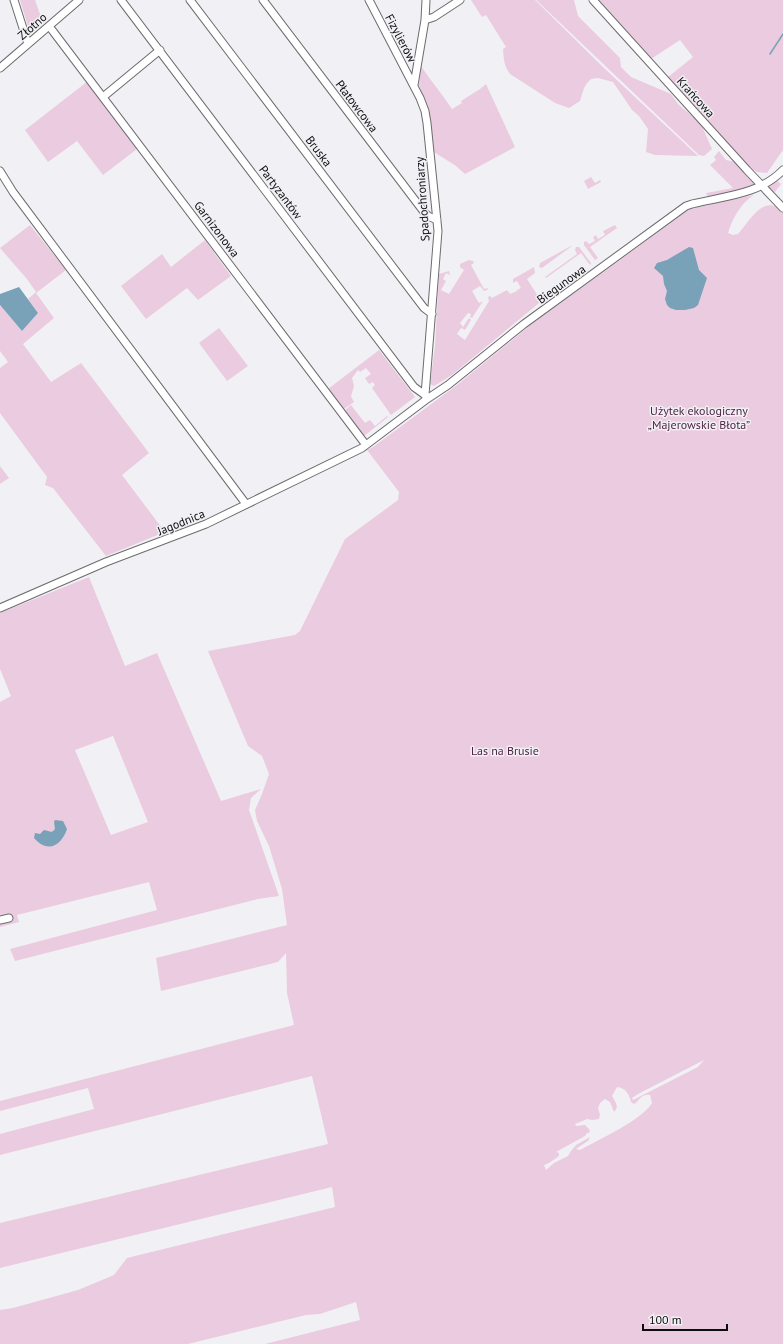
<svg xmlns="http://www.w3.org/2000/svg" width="783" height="1344" font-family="'PT Sans',sans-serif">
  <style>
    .green { fill: #ebcbdf; fill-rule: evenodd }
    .water { fill: #79a2b8 }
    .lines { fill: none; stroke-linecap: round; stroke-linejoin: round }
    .stream { stroke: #79a2b8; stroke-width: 1.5 }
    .minor-casing { stroke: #6c6c6f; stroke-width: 9 }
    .minor { stroke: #fff; stroke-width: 7 }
    .labels { text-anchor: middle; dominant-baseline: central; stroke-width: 3; stroke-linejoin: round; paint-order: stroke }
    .street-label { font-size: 12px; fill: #0d0d0e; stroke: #f1f1f5 }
    .park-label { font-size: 12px; fill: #4f1f40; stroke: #f1f1f5 }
  </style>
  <rect width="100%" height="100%" fill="#f1f1f5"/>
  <path class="green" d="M20,0H35L43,23L30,33Z
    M471,0H535L604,68L698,156L655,155L646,152L648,129L639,116L632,110L613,82L598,78L591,79L587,83L584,88L580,101L569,108L555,103L510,74C504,66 504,60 503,49L506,47L486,15L482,17Z
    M536,0H574L578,16L620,58L621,67L631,77L671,94L678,104L701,124L712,149L704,156L699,155Z
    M598,0H783V150L767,173L757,172L749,167L668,77L693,57L680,40L651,59Z
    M421,66C431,81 442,94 452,109L462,103L461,101L480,89L486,84L515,147L465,174L456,166L434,152L428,109L419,85Z
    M88,81L137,149L103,175L77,141L48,162L25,130Z
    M719,151L726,160L736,162L755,183L754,186L708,197L706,193L733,188L710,165L716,160L714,157Z
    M591,177L595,183L600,180L601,182L588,189L584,181Z
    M776,180L781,184L775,192L770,190L768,186Z
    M754,195C741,203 732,219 728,233L733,235L738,234C750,221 764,192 783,212V1344H265L360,1320L356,1302L320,1314L306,1315L188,1344H0V1310L13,1308L78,1290L114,1275L127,1258L335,1207L332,1187L0,1268V1223L328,1144L312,1076L0,1155V1134L94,1109L88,1088L0,1111V1101L294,1025L287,993L286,953L278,962L161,991L156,958L287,925L282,889L269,846L257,821L255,810L262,794L269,774L262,756L248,746L208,651L295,635L300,631L345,539L398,500L399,492L367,450L373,447L457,385L533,323L690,209ZM704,1060L698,1067L633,1100L632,1098L638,1094ZM617,1087C626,1088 629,1094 631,1102L634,1104C640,1100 642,1093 650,1095L652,1103C642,1120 598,1140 580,1150L576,1149L588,1141L590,1137L576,1145L571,1151L568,1156L554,1163L546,1170L544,1165L549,1163L559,1156V1153L556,1152L585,1136L587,1133H589L590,1130L585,1125L576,1126L575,1124L587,1119L592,1120L599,1119L600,1115L598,1108L600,1103L605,1099L610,1102L614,1112C620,1106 615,1102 612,1096Z
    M30,225L66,270L36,293L54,318L23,344L51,382L81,363L149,453L122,475L165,532L106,556L53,488L45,485L47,477L0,413V368L8,362L0,351V305L22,331L38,313L28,299L36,292L27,279L0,248Z
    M615,225L617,228L590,247L598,258L595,260L584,245V242L586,241L589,244L595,241L593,237L596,235L598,239L605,235L603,231Z
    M205,240L231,276L198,300L187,288L146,319L121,286L162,254L171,267Z
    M571,246H572L542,268L539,267L540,263Z
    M576,247H579L591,263L590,265L581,253L546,278L545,277L577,254L575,250Z
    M469,260L473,261L474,263L471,265L484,289L488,288L487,290L484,291L480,286L472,291L479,303L483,301L472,318L470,317L471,314L468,313L460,323L463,327L469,318L471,320L465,330L461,328L457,334L465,340L489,301L488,297L490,296L492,298L507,290L510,294L517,291V290L521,288L517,281L513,283V279L534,267L535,273L527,279L538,296L542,294L545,298L452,375L434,386L430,384L435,346L439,274L449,271L450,275L446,273L443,279L446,281L441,290L449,294L464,270L460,267V264Z
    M219,328L248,366L227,381L199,343Z
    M379,350L415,397L391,415L372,388L375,385L373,382L369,384L365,378L371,374L366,368L360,372L358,370L352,378L354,386L351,396L354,402L344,409L328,389Z
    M351,405L365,423L370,420L375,426L387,416L388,417L364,436L345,410Z
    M0,466L9,478L0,484Z
    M89,577L125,666L157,653L221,801L261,789L251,798L249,810L279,896L258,899L15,961L10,949L157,910L149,882L17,915L19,922L0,927V702L11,696L0,669V613ZM113,736L148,822L111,835L75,750Z"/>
  <path class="water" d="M689,247L693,248L699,270L707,278L698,305L694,308L685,310H676L670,308L667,305L665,299L667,291L664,284L663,276L654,268L657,263L667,260Z
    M19,287L38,313L22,331L0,305V294Z
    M55,820L63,821L67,829C61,847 47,853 34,838L35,833L40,834L44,830C50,831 51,834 55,829L54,822Z"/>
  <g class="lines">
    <path class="stream" d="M770,54L783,34"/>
    <g class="minor-casing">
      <path id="minor" d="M14,0L28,44
        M121,0L414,387L425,395
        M190,0L424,308L432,314
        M263,0L424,212L428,216L437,220
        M369,0L420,98L425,111L427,123L438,231L425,395L426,397
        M593,0L747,170L783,208
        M425,20L434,17L460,0
        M49,26L366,445
        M0,68L79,0
        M414,85L425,20L426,0
        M103,97L160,50
        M0,171L13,192L246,504
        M0,608L106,562L206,524L362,448L427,399L448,385L524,324L686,206L692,204C724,196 759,195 783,170
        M0,920L9,918"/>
    </g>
    <use href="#minor" class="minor"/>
  </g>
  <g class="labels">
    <g class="street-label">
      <text transform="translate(32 26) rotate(-41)">Złotno</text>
      <text transform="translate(401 38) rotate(62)">Fizylierów</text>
      <text transform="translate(696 97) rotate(48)">Krańcowa</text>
      <text transform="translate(357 106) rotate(53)">Płatowcowa</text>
      <text transform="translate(319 151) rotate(53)">Bruska</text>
      <text transform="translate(281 192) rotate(53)">Partyzantów</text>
      <text transform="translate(422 199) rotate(-94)">Spadochroniarzy</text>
      <text transform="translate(217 229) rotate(53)">Garnizonowa</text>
      <text transform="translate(561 284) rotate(-36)">Biegunowa</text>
      <text transform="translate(181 522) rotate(-22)">Jagodnica</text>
    </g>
    <g class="park-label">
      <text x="699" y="410">Użytek ekologiczny<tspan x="699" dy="14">„Majerowskie Błota”</tspan></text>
      <text x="505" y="750">Las na Brusie</text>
    </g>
  </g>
  <path d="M643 1324v6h84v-6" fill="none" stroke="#0d0d0e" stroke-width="2"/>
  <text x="649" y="1324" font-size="12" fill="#0d0d0e" stroke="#f1f1f5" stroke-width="3" paint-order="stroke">100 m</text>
</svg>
